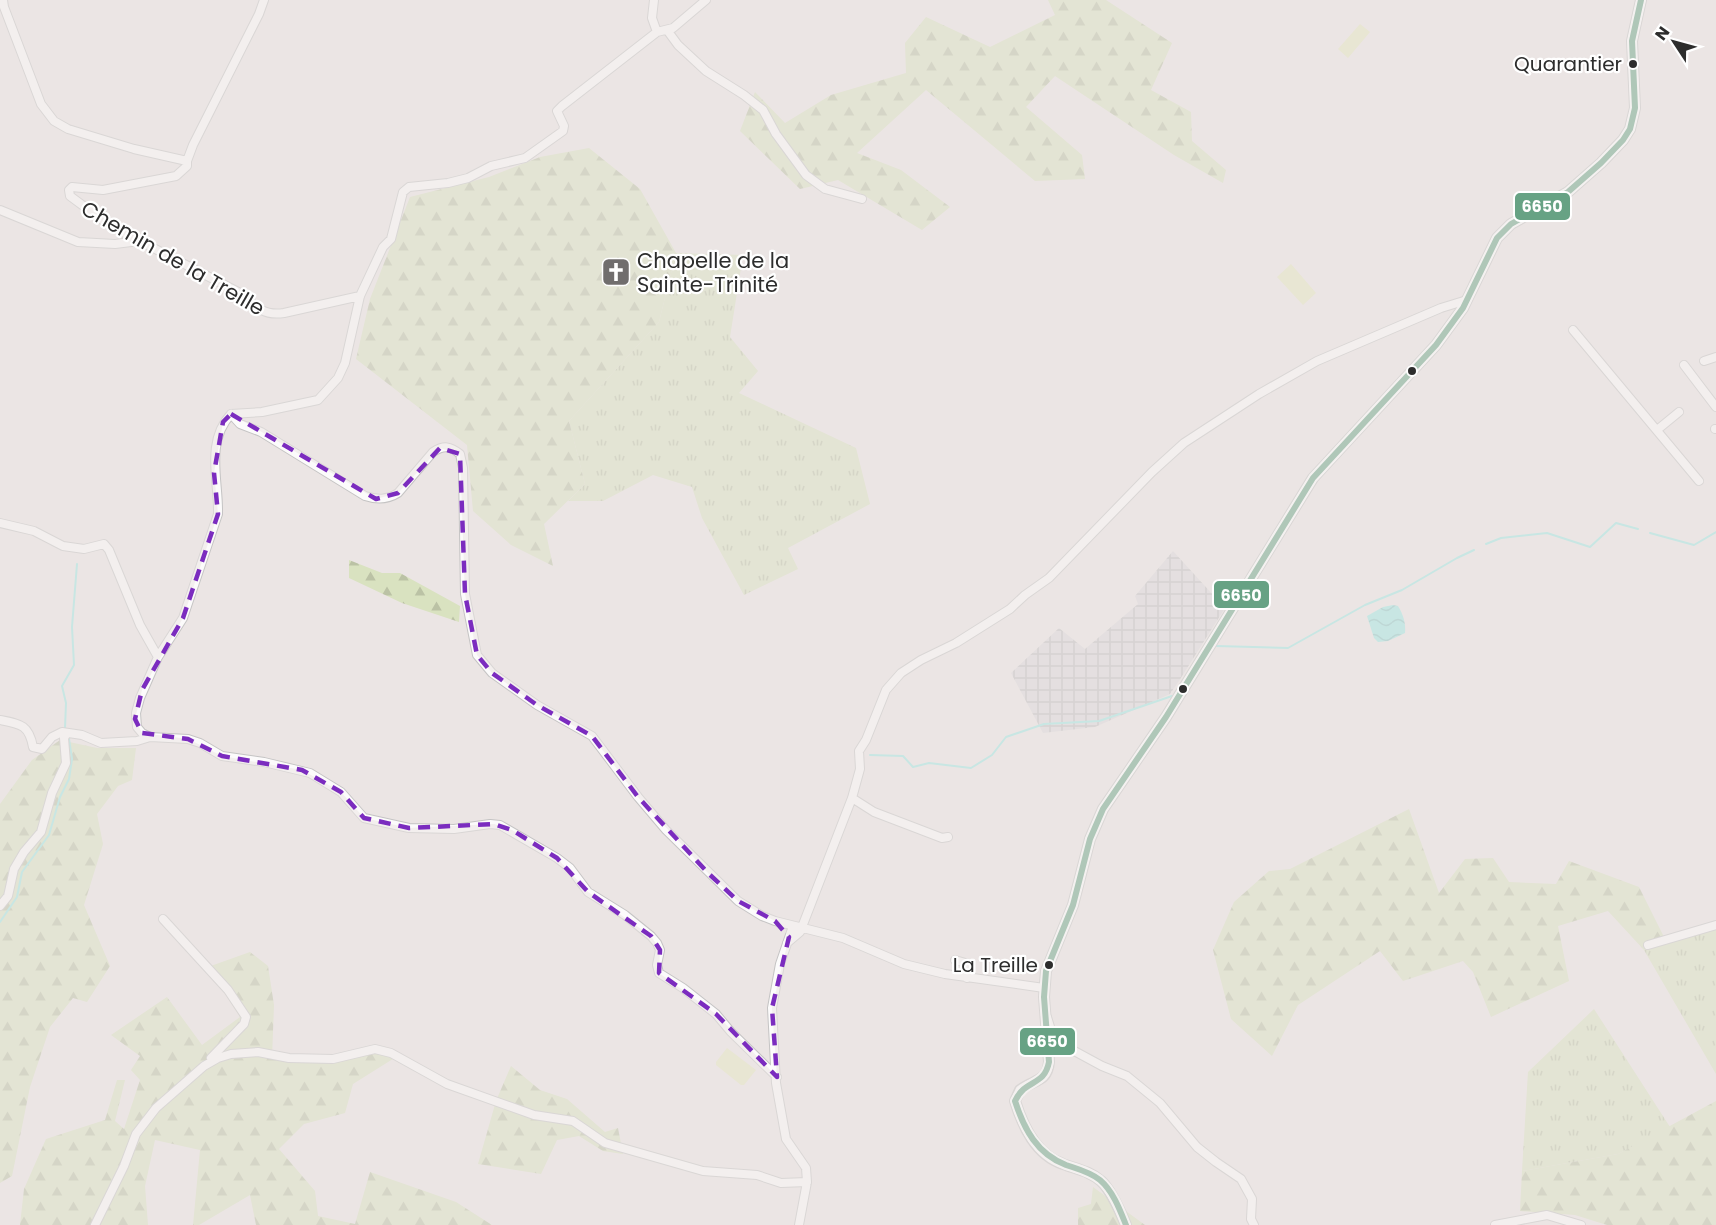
<svg xmlns="http://www.w3.org/2000/svg" width="1716" height="1225" font-family="Poppins,sans-serif">
  <style>
    .industrial { fill: url(#industrial-grid) }
    .grass { fill: url(#grass-tufts) }
    .forest { fill: url(#forest-firs) }
    .pitch { fill: #e4e6be }
    .water { fill: url(#water-waves) }
    .lines { fill: none; stroke-linecap: round; stroke-linejoin: round }
    .stream { stroke: #9de7e3; stroke-width: 2 }
    .minor-casing { stroke: #c5c4c4; stroke-width: 10 }
    .tertiary-casing { stroke: #c5c4c4; stroke-width: 12 }
    .minor { stroke: #fcfbfb; stroke-width: 8 }
    .tertiary { stroke: #fcfbfb; stroke-width: 9 }
    .bus-1-casing { stroke: #fff; stroke-width: 10 }
    .bus-1 { stroke: #67a284; stroke-width: 6 }
    .marked { fill: none; stroke: #7b2cbf; stroke-width: 4.5; stroke-dasharray: 12 8; stroke-linejoin: round }
    .bus-dot { fill: #2d2d2d; stroke: #fff; stroke-width: 2 }
    .labels { text-anchor: middle; dominant-baseline: central; stroke-width: 4.5; stroke-linejoin: round; paint-order: stroke }
    .bus-label { font-size: 20px; fill: #2d2d2d; stroke: #fff; text-anchor: end }
    .street-label { font-size: 21px; fill: #2d2d2d; stroke: #fff }
    .poi-label { font-size: 21px; fill: #2d2d2d; stroke: #fff; text-anchor: start }
    .line-badge { stroke: #fff; stroke-width: 2 }
    .badge-label { font-size: 16px; text-anchor: middle; font-weight: bold; fill: #fff }
  </style>
  <defs>
    <pattern id="industrial-grid" width="8" height="8" patternUnits="userSpaceOnUse" patternTransform="scale(1.5)"><rect width="8" height="8" fill="#dbd8db"/><path d="M0 4h8M4 0v8" fill="none" stroke="#bcbabc"/></pattern>
    <pattern id="grass-tufts" width="24" height="20" patternUnits="userSpaceOnUse" patternTransform="scale(1.5)"><rect width="24" height="20" fill="#d9e2c0"/><path d="M3 7l-1-3M5 7V3M7 7l1-3M15 17l-1-3M17 17v-4M19 17l1-3" fill="none" stroke="#bbc2a5"/></pattern>
    <pattern id="forest-firs" width="22" height="20" patternUnits="userSpaceOnUse" patternTransform="scale(1.5)"><rect width="22" height="20" fill="#d9e2c0"/><path d="M5 1l3.5 6h-7zM16 11l3.5 6h-7z" fill="#bbc2a5"/></pattern>
    <pattern id="water-waves" width="16" height="10" patternUnits="userSpaceOnUse" patternTransform="scale(1.5)"><rect width="16" height="10" fill="#9de7e3"/><path d="M0 5q4-4 8 0t8 0" fill="none" stroke="#88c6c3"/></pattern>
  </defs>
  <rect width="100%" height="100%" fill="#ebe5e4"/>
  <path class="industrial" d="M1173,551L1225,608L1179,681L1170,694L1095,727L1043,733L1011,673L1059,628L1085,649L1138,604L1135,596Z"/>
  <path class="grass" d="M676,253L743,255L730,337L758,371L739,393L856,448L870,504L788,548L798,569L744,595L702,518L692,487L653,475L603,501H568L585,484L569,421L659,322Z
    M1716,926V1074L1644,950L1665,939Z
    M1594,1009L1670,1127L1618,1154L1522,1171L1528,1072Z"/>
  <path class="forest" d="M1048,0H1106L1172,43L1151,90L1191,112L1192,141L1226,170L1223,183L1174,155L1055,76L1026,107L1082,155L1085,179L1035,181L926,90L857,153L901,170L950,207L922,230L838,180L800,189L740,131L755,92L785,123L831,95L906,73L905,43L926,17L990,47L1055,15Z
    M589,148L640,189L676,253L659,322L569,421L585,484L544,524L553,566L511,545L473,511L467,445L356,359L370,299L410,197L489,177L540,157Z
    M349,560L382,573H400L460,606L459,622L402,603L349,578Z
    M60,740L97,748H136L132,780L118,786L97,814L103,844L84,905L110,966L87,1002L73,998L50,1027L30,1087L12,1176L0,1183V804L32,760Z
    M1409,809L1439,893L1465,859L1493,858L1509,882L1556,884L1569,861L1639,887L1665,939L1644,950L1608,911L1558,926L1569,981L1491,1017L1473,972L1463,961L1403,981L1380,951L1298,1005L1272,1056L1231,1019L1213,950L1234,902L1269,871L1290,869Z
    M250,952L268,966L274,1005L272,1058L325,1063L380,1052L396,1057L353,1084L345,1113L304,1124L279,1149L315,1191L318,1216L355,1224L370,1172L456,1202L492,1225H256L250,1195L199,1225H193L200,1150L155,1140L145,1186L148,1225H20L24,1189L46,1139L105,1120L117,1080H125L115,1121L124,1129L140,1080L131,1070L140,1056L111,1035L167,997L202,1045L240,1017L208,967Z
    M511,1066L540,1090L567,1099L605,1132L618,1128L623,1154L603,1151L579,1136L557,1140L541,1174L478,1164L496,1101Z
    M1716,1101V1225H1607L1575,1215L1520,1211L1522,1171L1618,1154Z
    M1093,1187L1145,1225H1078V1208L1091,1204Z"/>
  <path class="pitch" d="M1360,24L1370,32L1348,58L1338,49Z
    M1291,264L1316,293L1303,305L1277,277Z
    M727,1048L756,1070L744,1085H741L716,1065V1062Z"/>
  <path class="water" d="M1393,605L1398,606C1403,614 1406,623 1405,633L1388,641L1378,642L1374,638L1367,616L1383,607Z"/>
  <g class="lines">
    <path class="stream" d="M1650,533L1694,545L1716,532
      M1486,544L1501,538L1547,533L1590,547L1616,523L1638,529
      M1216,646L1288,648L1365,605L1402,590L1457,558L1474,550
      M65,728L66,703L62,686L74,665L72,627L77,564
      M870,755L903,756L913,767L929,763L971,768L992,755L1006,737L1044,724L1099,721L1172,696
      M0,922L17,897L22,872L49,835L60,797L69,779L72,759L69,739"/>
    <g class="minor-casing">
      <path id="minor" d="M3,0L4,7L41,104L54,121L68,129L134,149L187,161
        M264,0L259,14L193,145L187,161V166L176,176L103,190L72,187L69,190L70,196L109,225L244,295C256,308 265,316 284,313L360,296
        M654,0L652,18L657,32
        M667,30L678,45L706,71L744,95L763,110L776,134L806,175L825,189L862,199
        M0,210L78,242L115,244L139,241
        M1573,330L1699,481
        M1704,361L1716,357
        M1684,365L1716,407
        M231,414L240,424L261,432L365,496C377,500 387,500 398,493L433,452C444,445 450,446 460,454L463,468L465,594L477,655L492,673L537,705L592,736L638,797L666,830L738,901L762,916L775,921L843,938L904,964L945,974L1044,988
        M231,414L262,412L318,400L338,378L345,363L360,296L383,247L391,239L403,192L409,187L448,183L468,178L491,166L525,158L563,131L564,126L557,111L562,106L657,32L673,28L706,0
        M1715,429H1716
        M1657,430L1679,412
        M0,523L34,531L63,546L84,549L104,544L109,550L140,625L158,657
        M0,720C21,724 29,725 33,747L42,749L52,737L62,732L82,735L101,743L137,741L150,737L188,739L200,743L222,756L264,762L310,773L341,792L364,818L409,828L454,829L490,824L500,825L557,858L570,868L588,892L625,915L651,936L657,943L660,950L657,965L659,973L683,988L716,1014L731,1032L777,1077
        M150,737L142,733L137,727L136,713L140,698L158,657L183,618L218,514C219,481 205,442 231,414
        M852,798L874,812L942,838L948,837
        M0,906L8,896L14,869L24,852L41,832L52,793L66,763L64,738L67,733
        M163,919L228,990L246,1017L244,1024L211,1058
        M793,926L780,964L772,1008L776,1083L786,1139L806,1168L807,1182L799,1225
        M787,943L800,932L802,927L852,798L860,769L859,751L866,740L886,690L901,673L921,660L956,643L1010,609L1025,595L1049,578L1152,472L1184,443L1259,394L1317,361L1441,308L1467,300
        M1648,945L1716,925
        M955,960L969,964L967,978
        M1047,1017L1054,1040L1102,1066L1127,1076L1160,1103L1197,1147L1216,1162L1241,1179L1252,1199L1251,1219L1254,1225
        M95,1225L124,1166L136,1134L156,1108L204,1066L218,1058L231,1054L258,1052L289,1058L333,1059L375,1049L391,1053L447,1084L534,1115L573,1121L605,1143L703,1171L757,1175L781,1183L807,1182
        M1495,1225L1547,1215L1581,1225"/>
    </g>
    <g class="tertiary-casing">
      <path id="tertiary" d="M1126,1225C1121,1213 1110,1189 1101,1181C1090,1171 1076,1169 1063,1164C1036,1155 1023,1127 1015,1101L1020,1090C1034,1079 1047,1083 1049,1062L1044,997L1046,971L1073,905L1090,839L1103,809L1166,717L1313,478L1436,345L1463,308L1497,238L1511,224L1568,192L1601,163L1623,140L1630,129L1635,108L1632,41L1641,0"/>
    </g>
    <use href="#minor" class="minor"/>
    <use href="#tertiary" class="tertiary"/>
    <g class="bus-1-casing">
      <path id="bus-1" d="M1126,1225C1120,1210 1113,1191 1100,1180C1090,1172 1078,1169 1066,1165C1037,1154 1024,1129 1015,1101C1026,1078 1044,1087 1049,1062L1044,997L1046,971L1073,905L1090,839L1103,809L1166,717L1313,478L1436,345L1463,308L1497,238L1511,224L1568,192L1601,163L1623,140L1630,129L1635,108L1632,41L1641,0"/>
    </g>
    <use href="#bus-1" class="bus-1"/>
  </g>
  <path d="M0 0H1716V1225H0ZM231,414L376,499L398,493L440,448L460,454L465,594L477,655L492,673L537,705L592,736L638,797L708,873L738,901L775,921L789,937L772,1008L777,1077L716,1014L659,973L660,950L651,936L588,892L557,858L512,830L494,824L409,828L364,818L341,792L302,770L222,756L188,739L142,733L135,719L142,690L183,618L218,514L214,473L223,422Z" fill="#ebe5e4" fill-opacity=".55" fill-rule="evenodd"/>
  <path class="marked" d="M231,414L376,499L398,493L440,448L460,454L465,594L477,655L492,673L537,705L592,736L638,797L708,873L738,901L775,921L789,937L772,1008L777,1077L716,1014L659,973L660,950L651,936L588,892L557,858L512,830L494,824L409,828L364,818L341,792L302,770L222,756L188,739L142,733L135,719L142,690L183,618L218,514L214,473L223,422Z"/>
  <defs>
    <g id="church-square" transform="scale(1.5)"><rect x="-9" y="-9" width="18" height="18" rx="4" fill="#706d6d" stroke="#fff"/><path d="M-1.2-6h2.4v3.5h3.3v2.4h-3.3V6h-2.4V-.1h-3.3v-2.4h3.3Z" fill="#fff"/></g>
  </defs>
  <g fill-rule="evenodd">
    <use href="#church-square" x="616" y="272"/>
  </g>
  <g class="bus-dot">
    <circle cx="1633" cy="64" r="5"/>
    <circle cx="1412" cy="371" r="5"/>
    <circle cx="1183" cy="689" r="5"/>
    <circle cx="1049" cy="965" r="5"/>
  </g>
  <g class="labels">
    <g class="bus-label">
      <text x="1622" y="64">Quarantier</text>
      <text x="1038" y="965">La Treille</text>
    </g>
    <g class="street-label">
      <text transform="translate(173 258) rotate(30)">Chemin de la Treille</text>
    </g>
    <g class="poi-label">
      <text x="637" y="260">Chapelle de la<tspan x="637" dy="24">Sainte-Trinité</tspan></text>
    </g>
  </g>
  <g class="line-badge">
    <rect x="1514" y="192" width="57" height="29" rx="6" fill="#67a284"/>
    <rect x="1213" y="580" width="57" height="29" rx="6" fill="#67a284"/>
    <rect x="1019" y="1027" width="57" height="29" rx="6" fill="#67a284"/>
  </g>
  <g class="badge-label">
    <text x="1542" y="212">6650</text>
    <text x="1241" y="601">6650</text>
    <text x="1047" y="1047">6650</text>
  </g>
  <g transform="translate(1674 42) rotate(306)" stroke="#ffffff" stroke-width="4.5" paint-order="stroke">
  <path d="M0-4.5L10 22L0 15L-10 22Z" fill="#2d2d2d"/>
  <text y="-9" font-size="16" font-weight="bold" text-anchor="middle" fill="#2d2d2d">N</text>
  </g>
</svg>
